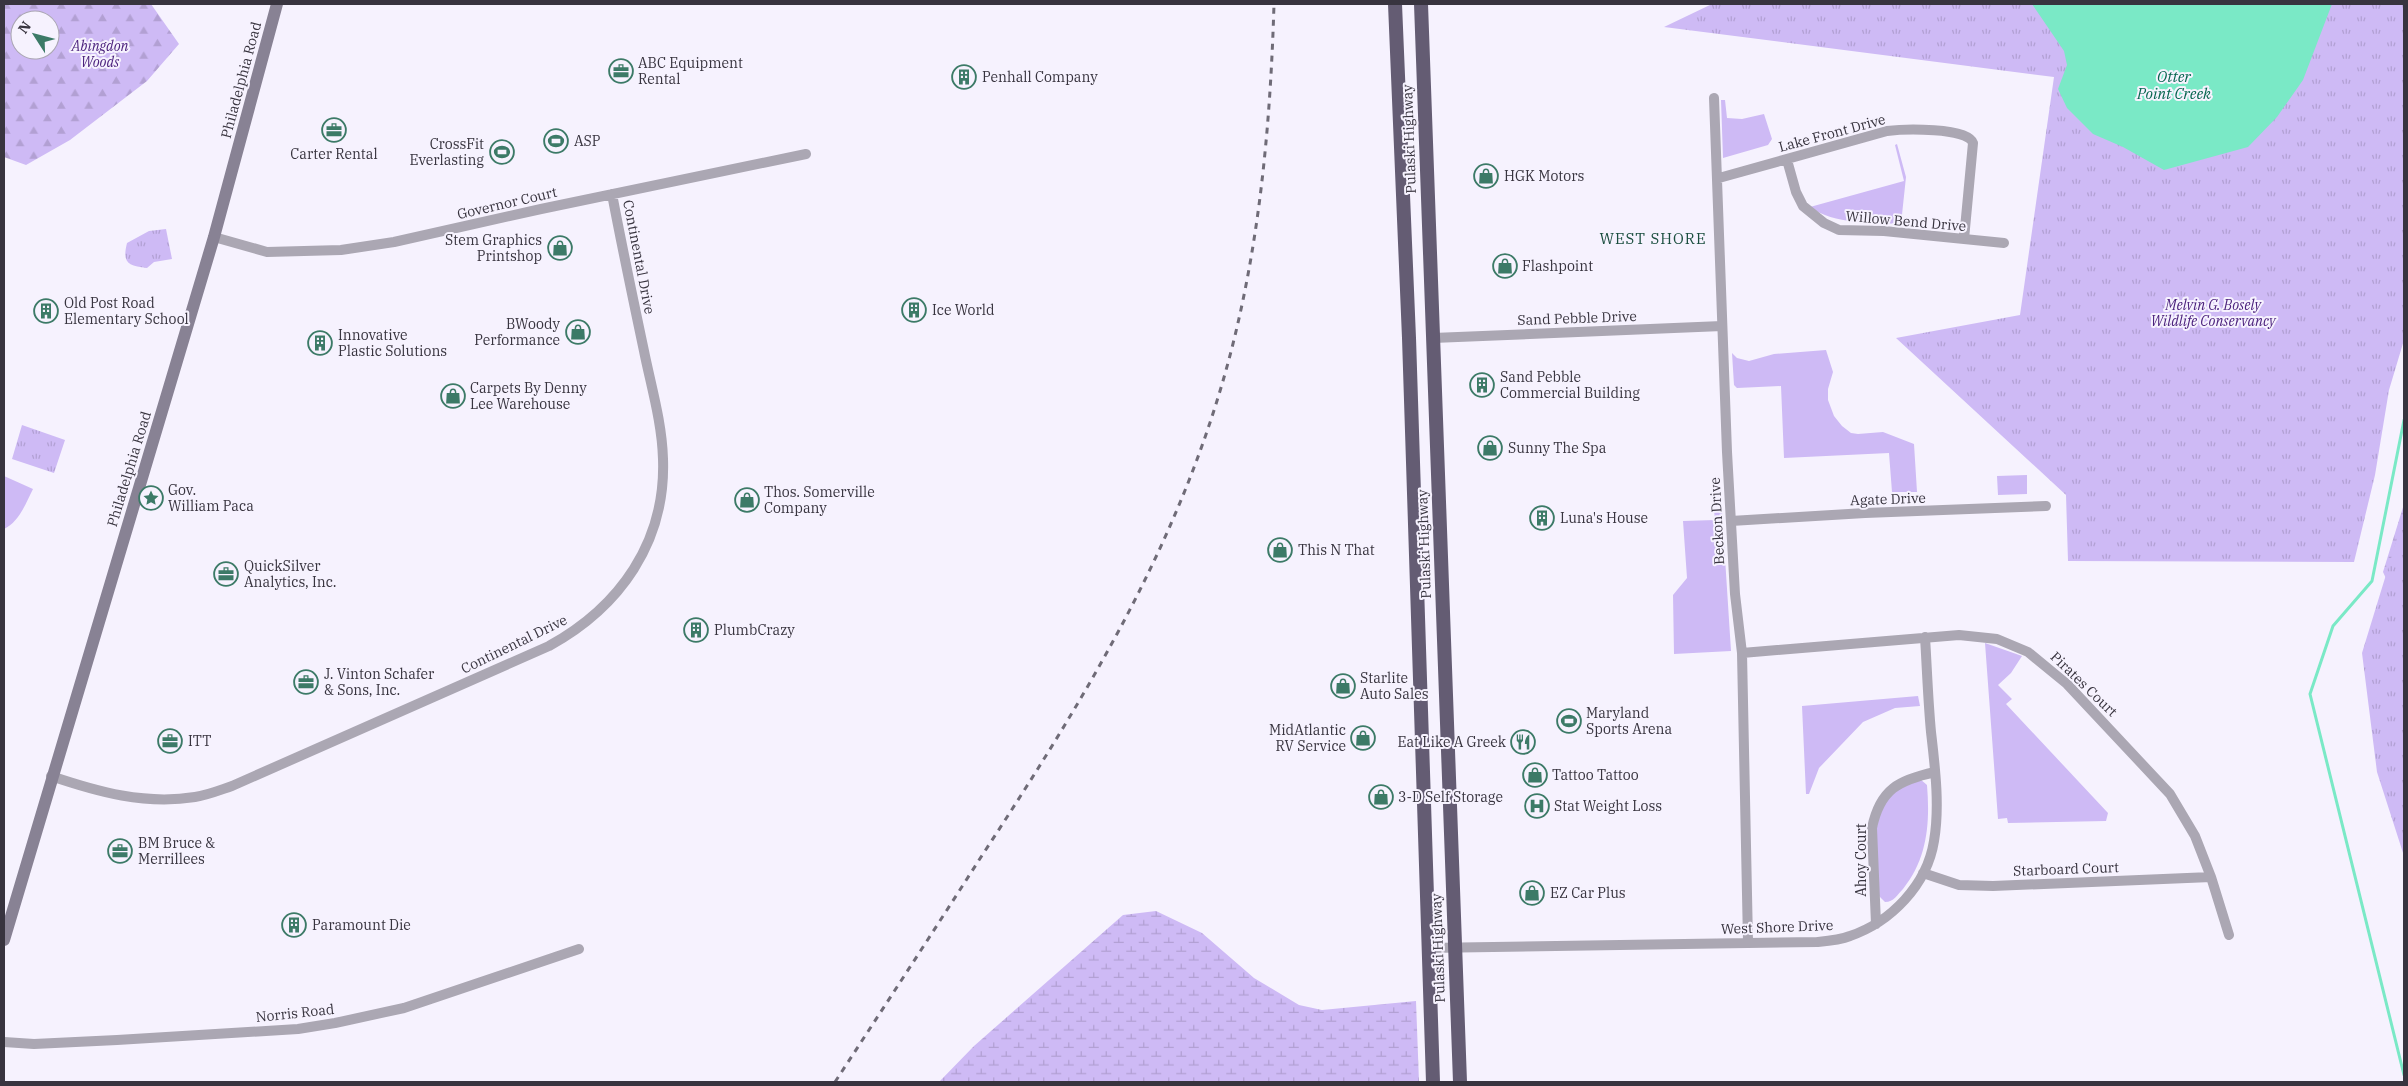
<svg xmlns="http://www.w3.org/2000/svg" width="2408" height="1086" font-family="'IBM Plex Serif',serif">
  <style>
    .green { fill: #cebaf5 }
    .forest { fill: url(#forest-firs); fill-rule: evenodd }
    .wetland { fill: url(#wetland-marsh) }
    .park { fill: url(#park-tufts) }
    .water { fill: #7ae9c6 }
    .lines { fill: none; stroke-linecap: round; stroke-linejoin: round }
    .stream { stroke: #7ae9c6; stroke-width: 3 }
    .minor { stroke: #aba7b3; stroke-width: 10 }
    .secondary { stroke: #888294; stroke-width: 12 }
    .trunk { stroke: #645c73; stroke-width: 14 }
    .rail { stroke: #6f6b77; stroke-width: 3; stroke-dasharray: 6 6; stroke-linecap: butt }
    .labels { text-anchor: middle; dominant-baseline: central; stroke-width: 4; stroke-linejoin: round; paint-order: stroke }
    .park-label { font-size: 14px; font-style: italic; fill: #4c227d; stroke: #f6f2fe }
    .poi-label { font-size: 14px; fill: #38343f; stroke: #f6f2fe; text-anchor: start }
    .street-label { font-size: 14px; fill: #38343f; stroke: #f6f2fe }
    .water-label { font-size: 15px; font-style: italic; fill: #06654f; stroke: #f6f2fe }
    .neighbourhood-label { font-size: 15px; letter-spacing: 1px; fill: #1a4d3e; stroke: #f6f2fe }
  </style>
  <defs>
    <pattern id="forest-firs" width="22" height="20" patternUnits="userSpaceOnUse" patternTransform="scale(1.25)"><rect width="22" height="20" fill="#cebaf5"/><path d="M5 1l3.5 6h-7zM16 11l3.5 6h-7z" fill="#b2a0d3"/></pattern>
    <pattern id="wetland-marsh" width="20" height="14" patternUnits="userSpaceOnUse" patternTransform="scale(1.25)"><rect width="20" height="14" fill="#cebaf5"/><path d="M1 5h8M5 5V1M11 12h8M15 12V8" fill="none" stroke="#b2a0d3"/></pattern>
    <pattern id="park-tufts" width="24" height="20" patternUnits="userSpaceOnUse" patternTransform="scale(1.25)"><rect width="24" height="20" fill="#cebaf5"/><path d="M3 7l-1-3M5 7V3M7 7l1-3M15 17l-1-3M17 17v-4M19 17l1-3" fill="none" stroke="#b2a0d3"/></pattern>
  </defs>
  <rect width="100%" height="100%" fill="#f6f2fe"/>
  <path class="green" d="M1721,100H1725L1727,118L1742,119L1764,114L1772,139L1768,145L1723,158Z
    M1897,144L1906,177L1901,224C1873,222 1834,225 1810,207L1904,181L1895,145Z
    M1826,350L1833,372L1828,389V400L1834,416L1842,426L1851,433L1858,434L1883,432L1914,444L1917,492H1892L1889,453L1784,458L1781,386L1737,388L1734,385L1732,353L1737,358L1749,361L1774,354Z
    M2027,475V494L1998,495L1997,476Z
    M4,476L33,489C26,503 19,522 4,529Z
    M1714,510L1722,511L1731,651L1674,654L1673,595L1687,578L1683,521L1715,520Z
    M1985,643L2022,656L2011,673L1998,685L2012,699L2006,704L2108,813L2106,821L2008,823L2007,818L1998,819Z
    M1918,696L1920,706L1895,708L1863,722L1819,768L1809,794H1806L1802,706Z
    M1920,779L1927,785C1930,822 1928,858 1903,889C1897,895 1894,902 1885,902L1879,896C1877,861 1867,817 1895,791C1900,785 1912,782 1920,779Z"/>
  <path class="forest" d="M4,4H151L179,44L147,81L70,140L26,165L4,157ZM20,20H50V50H20Z"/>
  <path class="wetland" d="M2404,504V639L2396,600L2383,572Z
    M1156,911L1202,933L1254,978L1299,1005L1322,1010L1416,1001L1419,1082H939L974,1046L1123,915Z"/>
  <path class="park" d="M1712,4H2404V340L2389,390L2375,475L2354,562L2068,561L2066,495L1896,338L2020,315L2054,77L1664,27Z
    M166,229L172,259L154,262L147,268C128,266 122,263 127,243L149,231Z
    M22,425L65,440L54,473L12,459Z
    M2404,516V856L2377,772L2362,653Z"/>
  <path class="water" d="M2032,4H2332L2303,80L2277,117L2248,147L2164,170L2123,147L2093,134L2067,108L2058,89L2067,65L2064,51Z"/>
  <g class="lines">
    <path class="stream" d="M2404,420L2372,581L2333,626L2310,694L2404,1075"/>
    <path class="minor" d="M1714,98L1727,452L1735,594L1742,653L1748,942
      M1787,160L1796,192L1803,206L1824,223L1839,230L1884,231L2004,243
      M1719,178L1887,131C1903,129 1968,127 1973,143L1964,239
      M214,237L267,252L341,250L394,242L541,209L806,154
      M1433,338L1722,326
      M1731,521L1865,513L2046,506
      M1742,653L1959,635L1997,639L2028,652L2067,684L2170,794L2195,836L2211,877L2229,935
      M51,776C98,792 145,805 195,797C208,795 220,790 232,786L549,646C620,607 666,542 663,459C662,422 651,386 644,351C633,299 622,247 612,194
      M1923,873L1959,885L1993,886L2211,877
      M1876,924L1872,828C1880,789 1899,780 1935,772
      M1427,948L1817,942C1828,941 1840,940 1850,936C1891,922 1927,885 1934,841C1940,806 1935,767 1931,732C1928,700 1927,669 1925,637
      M4,1042L34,1044L117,1040L298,1029L335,1023L404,1008L579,949"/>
    <path class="secondary" d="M4,940L214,237L277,4"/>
    <path class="trunk" d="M1395,4L1409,338L1433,1082
      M1421,4L1460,1082"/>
    <path class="rail" d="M835,1082C884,1007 933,932 981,857C1076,712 1164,570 1216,404C1257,274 1270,139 1274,4"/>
  </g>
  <defs>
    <g id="office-ring" transform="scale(1.25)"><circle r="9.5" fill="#f6f2fe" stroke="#3c7a67" stroke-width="1.5"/><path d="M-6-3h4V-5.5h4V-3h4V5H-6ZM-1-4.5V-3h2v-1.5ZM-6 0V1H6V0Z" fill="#3c7a67"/></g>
    <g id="building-ring" transform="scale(1.25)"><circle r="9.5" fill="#f6f2fe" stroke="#3c7a67" stroke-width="1.5"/><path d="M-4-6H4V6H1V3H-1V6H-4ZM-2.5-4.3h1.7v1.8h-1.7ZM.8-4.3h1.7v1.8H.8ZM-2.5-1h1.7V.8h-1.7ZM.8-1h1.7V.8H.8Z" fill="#3c7a67"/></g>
    <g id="stadium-ring" transform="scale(1.25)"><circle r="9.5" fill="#f6f2fe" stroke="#3c7a67" stroke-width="1.5"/><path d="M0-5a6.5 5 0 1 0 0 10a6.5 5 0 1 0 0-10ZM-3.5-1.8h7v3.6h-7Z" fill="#3c7a67"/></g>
    <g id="shop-ring" transform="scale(1.25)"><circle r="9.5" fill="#f6f2fe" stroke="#3c7a67" stroke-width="1.5"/><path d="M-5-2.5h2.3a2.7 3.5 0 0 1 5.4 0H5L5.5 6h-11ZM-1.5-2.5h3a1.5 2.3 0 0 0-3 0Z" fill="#3c7a67"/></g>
    <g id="sight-ring" transform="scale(1.25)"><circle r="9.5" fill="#f6f2fe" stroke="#3c7a67" stroke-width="1.5"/><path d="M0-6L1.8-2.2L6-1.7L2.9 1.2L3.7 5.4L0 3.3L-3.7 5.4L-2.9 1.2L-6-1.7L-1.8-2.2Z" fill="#3c7a67"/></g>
    <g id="restaurant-ring" transform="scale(1.25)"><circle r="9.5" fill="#f6f2fe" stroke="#3c7a67" stroke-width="1.5"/><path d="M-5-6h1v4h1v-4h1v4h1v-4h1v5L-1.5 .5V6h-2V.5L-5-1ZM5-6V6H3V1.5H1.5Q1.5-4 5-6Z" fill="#3c7a67"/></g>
    <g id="hospital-ring" transform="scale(1.25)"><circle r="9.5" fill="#f6f2fe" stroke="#3c7a67" stroke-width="1.5"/><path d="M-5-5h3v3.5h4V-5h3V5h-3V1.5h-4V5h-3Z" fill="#3c7a67"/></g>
  </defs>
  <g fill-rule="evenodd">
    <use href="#office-ring" x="621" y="71"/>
    <use href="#building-ring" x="964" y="77"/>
    <use href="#office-ring" x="334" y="130"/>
    <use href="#stadium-ring" x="556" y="141"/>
    <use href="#stadium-ring" x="502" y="152"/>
    <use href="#shop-ring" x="1486" y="176"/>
    <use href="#shop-ring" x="560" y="248"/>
    <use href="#shop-ring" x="1505" y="266"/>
    <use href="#building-ring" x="914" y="310"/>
    <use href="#building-ring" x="46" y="311"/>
    <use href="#shop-ring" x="578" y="332"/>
    <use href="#building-ring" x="320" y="343"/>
    <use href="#building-ring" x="1482" y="385"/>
    <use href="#shop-ring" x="453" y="396"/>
    <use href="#shop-ring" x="1490" y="448"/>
    <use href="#sight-ring" x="151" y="498"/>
    <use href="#shop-ring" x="747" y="500"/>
    <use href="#building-ring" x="1542" y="518"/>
    <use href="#shop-ring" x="1280" y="550"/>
    <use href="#office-ring" x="226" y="574"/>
    <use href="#building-ring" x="696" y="630"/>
    <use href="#office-ring" x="306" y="682"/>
    <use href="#shop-ring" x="1343" y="686"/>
    <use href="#stadium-ring" x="1569" y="721"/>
    <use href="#shop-ring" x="1363" y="738"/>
    <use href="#office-ring" x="170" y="741"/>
    <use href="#restaurant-ring" x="1523" y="742"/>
    <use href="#shop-ring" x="1535" y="775"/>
    <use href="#shop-ring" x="1381" y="797"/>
    <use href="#hospital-ring" x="1537" y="806"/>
    <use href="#office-ring" x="120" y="851"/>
    <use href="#shop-ring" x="1532" y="893"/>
    <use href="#building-ring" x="294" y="925"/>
  </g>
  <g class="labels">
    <g class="park-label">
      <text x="100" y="46">Abingdon<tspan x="100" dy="16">Woods</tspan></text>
      <text x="2213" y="305">Melvin G. Bosely<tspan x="2213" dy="16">Wildlife Conservancy</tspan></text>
    </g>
    <g class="poi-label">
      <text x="638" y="63">ABC Equipment<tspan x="638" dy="16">Rental</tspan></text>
      <text x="982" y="77">Penhall Company</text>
      <text x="574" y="141">ASP</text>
      <text x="484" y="144" text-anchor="end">CrossFit<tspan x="484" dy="16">Everlasting</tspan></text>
      <text x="334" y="154" text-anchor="middle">Carter Rental</text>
      <text x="1504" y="176">HGK Motors</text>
      <text x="542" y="240" text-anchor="end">Stem Graphics<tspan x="542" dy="16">Printshop</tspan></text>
      <text x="1522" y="266">Flashpoint</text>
      <text x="64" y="303">Old Post Road<tspan x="64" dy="16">Elementary School</tspan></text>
      <text x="932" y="310">Ice World</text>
      <text x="560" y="324" text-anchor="end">BWoody<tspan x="560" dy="16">Performance</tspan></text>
      <text x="338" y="335">Innovative<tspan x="338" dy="16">Plastic Solutions</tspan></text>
      <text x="1500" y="377">Sand Pebble<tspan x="1500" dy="16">Commercial Building</tspan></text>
      <text x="470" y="388">Carpets By Denny<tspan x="470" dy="16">Lee Warehouse</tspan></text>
      <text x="1508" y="448">Sunny The Spa</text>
      <text x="168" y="490">Gov.<tspan x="168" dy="16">William Paca</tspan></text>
      <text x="764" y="492">Thos. Somerville<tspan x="764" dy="16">Company</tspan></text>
      <text x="1560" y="518">Luna's House</text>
      <text x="1298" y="550">This N That</text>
      <text x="244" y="566">QuickSilver<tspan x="244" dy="16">Analytics, Inc.</tspan></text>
      <text x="714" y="630">PlumbCrazy</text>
      <text x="324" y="674">J. Vinton Schafer<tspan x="324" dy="16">&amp; Sons, Inc.</tspan></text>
      <text x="1360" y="678">Starlite<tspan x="1360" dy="16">Auto Sales</tspan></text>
      <text x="1586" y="713">Maryland<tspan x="1586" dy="16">Sports Arena</tspan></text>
      <text x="1346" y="730" text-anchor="end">MidAtlantic<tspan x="1346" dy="16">RV Service</tspan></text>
      <text x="188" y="741">ITT</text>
      <text x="1506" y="742" text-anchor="end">Eat Like A Greek</text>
      <text x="1552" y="775">Tattoo Tattoo</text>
      <text x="1398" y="797">3-D Self Storage</text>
      <text x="1554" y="806">Stat Weight Loss</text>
      <text x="138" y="843">BM Bruce &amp;<tspan x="138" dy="16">Merrillees</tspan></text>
      <text x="1550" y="893">EZ Car Plus</text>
      <text x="312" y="925">Paramount Die</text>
    </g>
    <g class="street-label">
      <text transform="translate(241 80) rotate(-75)">Philadelphia Road</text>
      <text transform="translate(1832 133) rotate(-15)">Lake Front Drive</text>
      <text transform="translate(1409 139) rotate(-92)">Pulaski Highway</text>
      <text transform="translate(507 203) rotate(-13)">Governor Court</text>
      <text transform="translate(1906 221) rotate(5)">Willow Bend Drive</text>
      <text transform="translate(639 257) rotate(79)">Continental Drive</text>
      <text transform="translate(1577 318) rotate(-2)">Sand Pebble Drive</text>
      <text transform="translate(129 469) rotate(-73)">Philadelphia Road</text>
      <text transform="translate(1888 499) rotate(-2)">Agate Drive</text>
      <text transform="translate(1717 521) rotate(-93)">Beckon Drive</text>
      <text transform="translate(1424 544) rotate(-92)">Pulaski Highway</text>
      <text transform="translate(514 644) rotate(-26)">Continental Drive</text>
      <text transform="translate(2084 684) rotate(44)">Pirates Court</text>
      <text transform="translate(1861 860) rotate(-90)">Ahoy Court</text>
      <text transform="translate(2066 869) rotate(-2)">Starboard Court</text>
      <text transform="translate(1777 927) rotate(-2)">West Shore Drive</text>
      <text transform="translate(1438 948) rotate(-92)">Pulaski Highway</text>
      <text transform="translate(295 1013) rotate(-6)">Norris Road</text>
    </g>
    <g class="water-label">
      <text x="2174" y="76">Otter<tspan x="2174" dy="17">Point Creek</tspan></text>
    </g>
    <g class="neighbourhood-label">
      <text x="1653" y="238">WEST SHORE</text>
    </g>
  </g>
  <rect width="2408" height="1086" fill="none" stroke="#38343f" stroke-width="10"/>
  <g transform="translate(35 35) rotate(306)"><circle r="24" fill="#f6f2fe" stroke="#aaa6b2"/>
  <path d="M0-4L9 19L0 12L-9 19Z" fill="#3c7a67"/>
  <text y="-8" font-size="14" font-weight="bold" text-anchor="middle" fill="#38343f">N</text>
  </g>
</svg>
